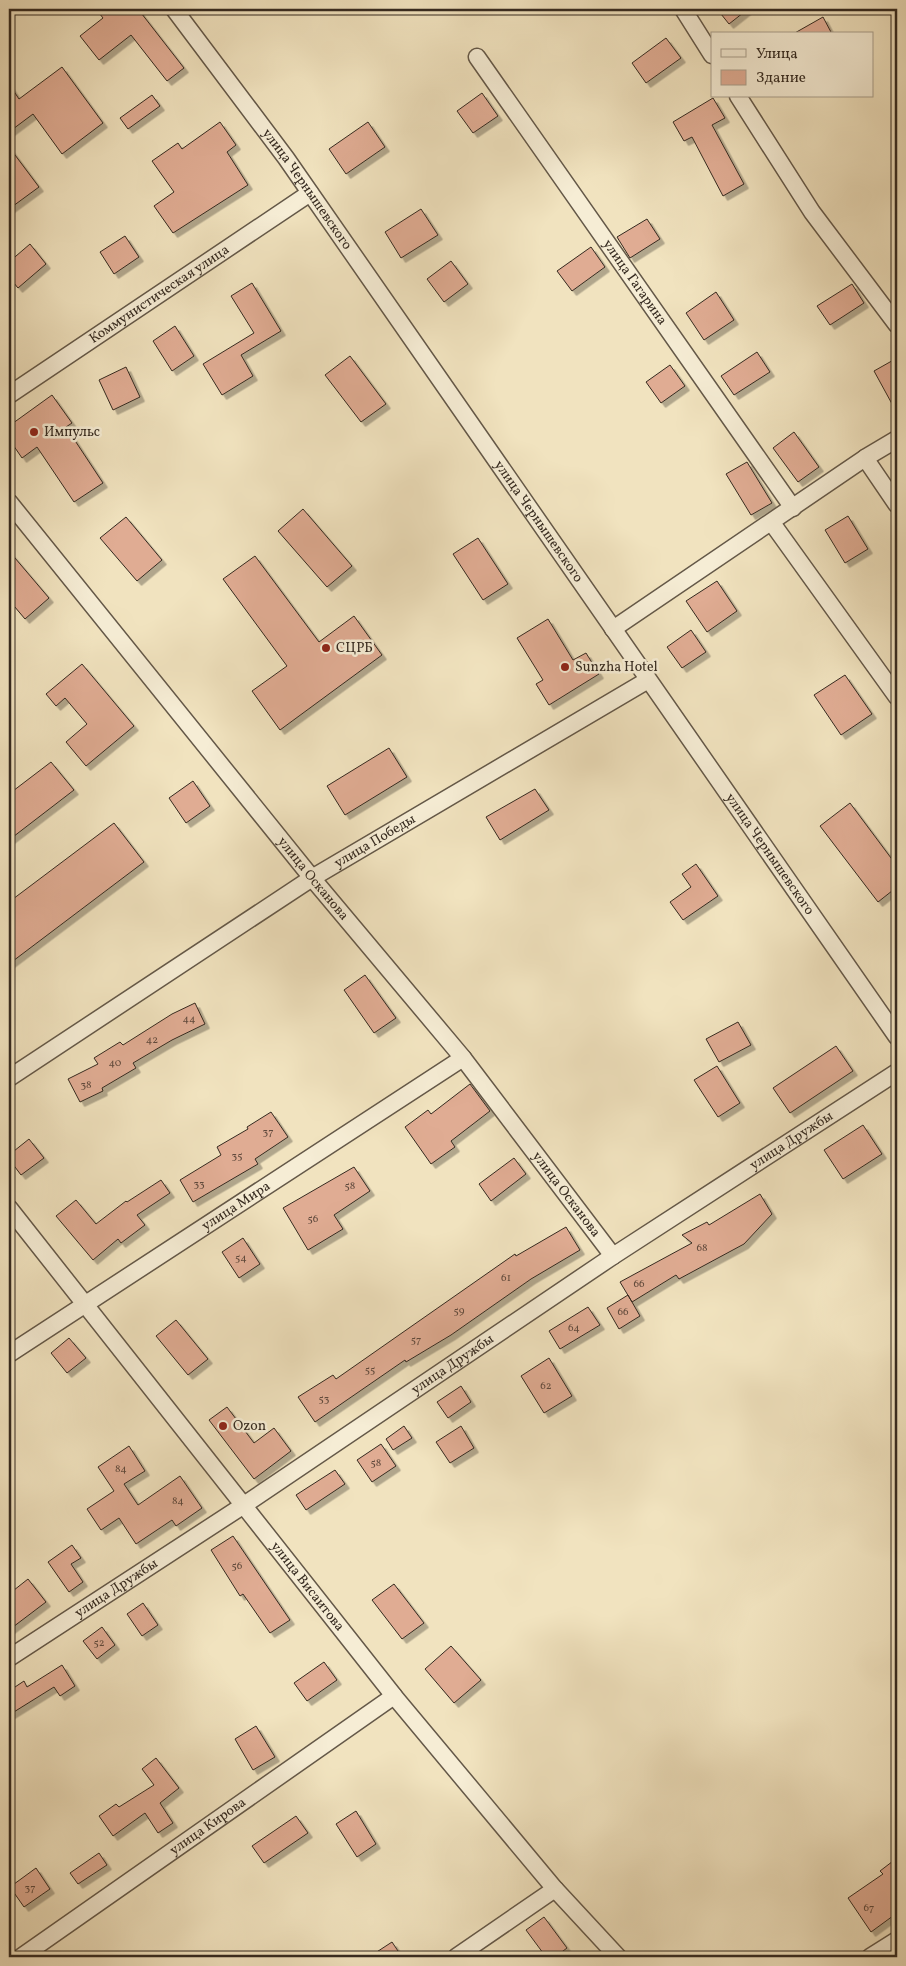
<svg xmlns="http://www.w3.org/2000/svg" width="906" height="1966" font-family="Vollkorn,serif">
  <style>
    .building { fill: #e0ac93; stroke: #352a20; filter: url(#shadow) }
    .lines { fill: none; stroke-linecap: round; stroke-linejoin: round }
    .minor-casing { stroke: #645848; stroke-width: 19 }
    .minor { stroke: #f6edd5; stroke-width: 16 }
    .poi-dot { fill: #8f2418; stroke: #f6edd5; stroke-width: 2 }
    .labels { text-anchor: middle; dominant-baseline: central; stroke-width: 5; stroke-linejoin: round; paint-order: stroke }
    .number-label { font-size: 11px; fill: #604a3d }
    .street-label { font-size: 14px; fill: #352a20; stroke: #f6edd5 }
    .poi-label { font-size: 14px; fill: #352a20; stroke: #f6edd5; text-anchor: start }
  </style>
  <defs>
    <filter id="shadow"><feDropShadow dx="4.5" dy="4.5" stdDeviation="0" flood-color="#0004"/></filter>
  </defs>
  <rect width="100%" height="100%" fill="#f1e3bf"/>
  <filter id="stains"><feTurbulence type="fractalNoise" baseFrequency=".004" numOctaves="4"/><feColorMatrix values="0 0 0 0 .2 0 0 0 0 .09 0 0 0 0 .02 0 0 0 .5 -.17"/></filter>
  <radialGradient id="worn" r=".72"><stop offset=".6" stop-color="#630" stop-opacity="0"/><stop offset="1" stop-color="#630" stop-opacity=".3"/></radialGradient>
  <path class="building" d="M96,9H138L184,68L167,81L131,35L99,60L80,36L103,18Z
    M717,9H748L729,24Z
    M823,17L832,34H793Z
    M666,38L681,58L646,83L632,63Z
    M62,67L103,123L62,154L33,114L9,132V84L19,99Z
    M482,93L498,116L473,133L457,111Z
    M152,95L160,106L128,129L120,118Z
    M713,98L725,118L712,125L744,184L723,196L692,137L684,141L673,122Z
    M220,122L236,145L227,152L248,185L173,233L154,206L174,192L152,161L178,143L182,149Z
    M368,122L385,147L346,174L329,149Z
    M9,147L39,187L9,209Z
    M421,209L438,235L401,258L385,232Z
    M647,219L660,239L630,258L617,237Z
    M125,236L139,257L114,274L100,252Z
    M30,244L46,264L18,288L9,277V262Z
    M591,247L605,267L572,291L557,271Z
    M451,261L468,284L444,302L427,279Z
    M252,283L281,331L241,355L253,376L222,395L203,364L254,333L231,296Z
    M852,284L864,303L830,325L817,306Z
    M716,292L734,320L704,340L686,313Z
    M175,326L194,356L172,371L153,341Z
    M757,352L770,372L734,395L721,376Z
    M350,356L386,404L361,422L325,375Z
    M897,358V413L874,371Z
    M670,365L685,386L661,403L646,382Z
    M126,367L140,397L113,410L99,380Z
    M52,395L72,423L66,427L103,483L74,502L37,447L22,458L9,439V426Z
    M794,432L819,467L798,482L773,448Z
    M747,462L772,503L751,515L726,474Z
    M303,509L352,566L327,587L278,531Z
    M848,516L868,549L845,563L825,530Z
    M126,517L162,560L137,581L100,538Z
    M478,538L508,584L483,600L453,554Z
    M9,551L49,598L25,619L9,600Z
    M255,556L319,642L354,616L382,655L280,730L252,691L287,666L223,579Z
    M717,581L737,611L707,632L686,601Z
    M548,619L573,660L586,653L599,674L549,705L536,684L543,680L517,638Z
    M691,630L706,652L682,668L667,647Z
    M82,664L134,726L86,766L66,742L87,724L65,698L56,706L46,694Z
    M845,675L872,714L841,735L814,695Z
    M389,748L407,777L345,815L327,786Z
    M51,762L74,790L9,840V794Z
    M193,781L210,806L186,823L169,798Z
    M535,789L549,810L500,840L486,817Z
    M850,803L897,866V887L878,902L820,826Z
    M114,823L144,862L9,964V902Z
    M696,864L718,896L683,920L670,902L691,887L682,874Z
    M365,975L396,1018L374,1033L344,990Z
    M195,1003L205,1024L172,1040L133,1063L136,1068L102,1088L103,1091L80,1102L68,1079L98,1064L94,1058L120,1042L123,1045L172,1014Z
    M738,1022L751,1045L719,1062L706,1039Z
    M836,1046L853,1071L790,1113L773,1088Z
    M717,1066L740,1103L718,1117L694,1080Z
    M470,1084L490,1111L451,1141L455,1147L431,1164L405,1127L428,1110L431,1114Z
    M271,1112L288,1137L255,1159L258,1164L193,1202L180,1180L221,1155L217,1147L248,1129L247,1127Z
    M863,1125L882,1154L843,1179L824,1150Z
    M29,1139L44,1158L21,1175L9,1159V1155Z
    M514,1158L526,1174L491,1201L479,1184Z
    M354,1167L370,1191L334,1215L343,1229L308,1250L283,1208Z
    M161,1180L170,1193L137,1215L145,1225L121,1243L118,1239L93,1260L56,1216L76,1200L96,1224L126,1201L127,1202Z
    M760,1194L772,1214L744,1244L679,1279L676,1275L632,1302L620,1282L692,1243L682,1235L707,1222L709,1225Z
    M566,1227L580,1250L531,1279L451,1335L406,1362L405,1360L315,1422L298,1397L333,1375L336,1379L515,1254L516,1256Z
    M243,1238L260,1264L239,1278L222,1252Z
    M628,1295L640,1316L619,1329L607,1308Z
    M588,1307L600,1325L560,1349L549,1331Z
    M176,1320L208,1359L188,1375L156,1336Z
    M69,1338L86,1358L67,1373L51,1353Z
    M549,1358L572,1396L544,1413L521,1376Z
    M461,1386L471,1402L448,1418L437,1402Z
    M227,1407L254,1443L274,1428L291,1451L254,1479L209,1420Z
    M404,1426L412,1438L393,1450L386,1439Z
    M461,1426L474,1448L450,1463L436,1442Z
    M381,1444L396,1466L372,1482L357,1460Z
    M129,1446L145,1471L124,1484L138,1505L180,1476L202,1508L176,1526L172,1520L136,1544L119,1518L101,1530L87,1509L114,1491L98,1467Z
    M335,1470L345,1484L306,1510L296,1495Z
    M233,1536L290,1620L270,1633L243,1594L240,1596L211,1550Z
    M72,1545L81,1558L71,1564L83,1582L69,1592L48,1562Z
    M28,1579L46,1602L9,1630V1594Z
    M394,1584L424,1623L402,1639L372,1600Z
    M143,1603L158,1625L142,1636L127,1614Z
    M102,1627L115,1645L97,1659L83,1641Z
    M451,1646L481,1680L454,1703L425,1669Z
    M324,1662L337,1680L307,1701L294,1683Z
    M62,1665L75,1686L60,1696L54,1687L9,1715V1691L24,1681L27,1687Z
    M256,1726L275,1757L253,1770L235,1739Z
    M156,1758L179,1788L160,1803L173,1823L158,1833L145,1813L113,1836L99,1816L116,1804L119,1807L154,1785L142,1769Z
    M356,1811L376,1844L357,1857L336,1824Z
    M296,1816L308,1833L264,1863L252,1846Z
    M99,1853L107,1865L78,1884L70,1873Z
    M897,1858V1913L871,1932L848,1898L883,1874L880,1871Z
    M36,1868L50,1889L24,1907L10,1887Z
    M544,1917L567,1948L555,1957H546L526,1930Z
    M392,1942L402,1957H369Z"/>
  <g class="lines">
    <g class="minor-casing">
      <g id="minor">
        <path id="s1" d="M174,9L286,158L897,1037"/>
        <path d="M683,9L712,55"/>
        <path id="s2" d="M477,57L793,508"/>
        <path d="M738,96L812,212L897,325"/>
        <path id="s3" d="M9,395L310,193"/>
        <path d="M865,458L897,505"/>
        <path id="s4" d="M9,502L312,878L463,1058L613,1256"/>
        <path d="M772,523L897,697"/>
        <path d="M613,629L865,458L897,439"/>
        <path id="s5" d="M9,1078L312,878L648,680"/>
        <path id="s6" d="M9,1208L394,1696L555,1889L618,1957"/>
        <path id="s7" d="M9,1354L463,1058"/>
        <path id="s8" d="M9,1658L244,1505L613,1256L897,1072"/>
        <path id="s9" d="M21,1957L394,1696"/>
        <path d="M456,1957L555,1889"/>
        <path d="M870,1957L897,1940"/>
      </g>
    </g>
    <use href="#minor" class="minor"/>
  </g>
  <g class="poi-dot">
    <circle cx="34" cy="432" r="5"/>
    <circle cx="326" cy="648" r="5"/>
    <circle cx="565" cy="667" r="5"/>
    <circle cx="223" cy="1426" r="5"/>
  </g>
  <g class="labels">
    <g class="number-label">
      <text x="189" y="1019">44</text>
      <text x="152" y="1040">42</text>
      <text x="115" y="1063">40</text>
      <text x="86" y="1085">38</text>
      <text x="268" y="1132">37</text>
      <text x="237" y="1156">35</text>
      <text x="199" y="1184">33</text>
      <text x="350" y="1186">58</text>
      <text x="313" y="1219">56</text>
      <text x="702" y="1248">68</text>
      <text x="241" y="1258">54</text>
      <text x="506" y="1278">61</text>
      <text x="639" y="1284">66</text>
      <text x="459" y="1311">59</text>
      <text x="623" y="1312">66</text>
      <text x="574" y="1328">64</text>
      <text x="416" y="1340">57</text>
      <text x="370" y="1370">55</text>
      <text x="546" y="1386">62</text>
      <text x="324" y="1399">53</text>
      <text x="376" y="1463">58</text>
      <text x="121" y="1469">84</text>
      <text x="178" y="1501">84</text>
      <text x="237" y="1566">56</text>
      <text x="99" y="1643">52</text>
      <text x="30" y="1888">37</text>
      <text x="869" y="1908">67</text>
    </g>
    <g class="street-label">
      <text stroke="none"><textPath href="#s1" startOffset="224">улица Чернышевского</textPath></text>
      <text stroke="none"><textPath href="#s2" startOffset="275">улица Гагарина</textPath></text>
      <text stroke="none"><textPath href="#s3" startOffset="181">Коммунистическая улица</textPath></text>
      <text stroke="none"><textPath href="#s1" startOffset="629">улица Чернышевского</textPath></text>
      <text stroke="none"><textPath href="#s5" startOffset="436">улица Победы</textPath></text>
      <text stroke="none"><textPath href="#s1" startOffset="1034">улица Чернышевского</textPath></text>
      <text stroke="none"><textPath href="#s4" startOffset="484">улица Осканова</textPath></text>
      <text stroke="none"><textPath href="#s8" startOffset="938">улица Дружбы</textPath></text>
      <text stroke="none"><textPath href="#s4" startOffset="889">улица Осканова</textPath></text>
      <text stroke="none"><textPath href="#s7" startOffset="271">улица Мира</textPath></text>
      <text stroke="none"><textPath href="#s8" startOffset="532">улица Дружбы</textPath></text>
      <text stroke="none"><textPath href="#s6" startOffset="482">улица Висаитова</textPath></text>
      <text stroke="none"><textPath href="#s8" startOffset="128">улица Дружбы</textPath></text>
      <text stroke="none"><textPath href="#s9" startOffset="228">улица Кирова</textPath></text>
    </g>
    <g class="poi-label">
      <text x="44" y="432">Импульс</text>
      <text x="336" y="648">СЦРБ</text>
      <text x="575" y="667">Sunzha Hotel</text>
      <text x="233" y="1426">Ozon</text>
    </g>
  </g>
  <rect width="906" height="1966" fill="none" stroke="#f1e3bf" stroke-width="30"/>
  <rect x="10" y="10" width="886" height="1946" fill="none" stroke="#352a20" stroke-width="2.5"/>
  <rect x="15" y="15" width="876" height="1936" fill="none" stroke="#352a20"/>
  <rect x="711" y="32" width="162" height="65" fill="#f6edd5" stroke="#a99f8d"/>
  <rect x="721" y="49" width="25" height="8" fill="#f6edd5" stroke="#a99f8d"/>
  <text x="756" y="58" font-size="15" fill="#352a20">Улица</text>
  <rect x="721" y="70" width="25" height="15" fill="#e0ac93" stroke="#a99f8d"/>
  <text x="756" y="82" font-size="15" fill="#352a20">Здание</text>
  <rect width="100%" height="100%" filter="url(#stains)"/>
  <rect width="100%" height="100%" fill="url(#worn)"/>
</svg>
